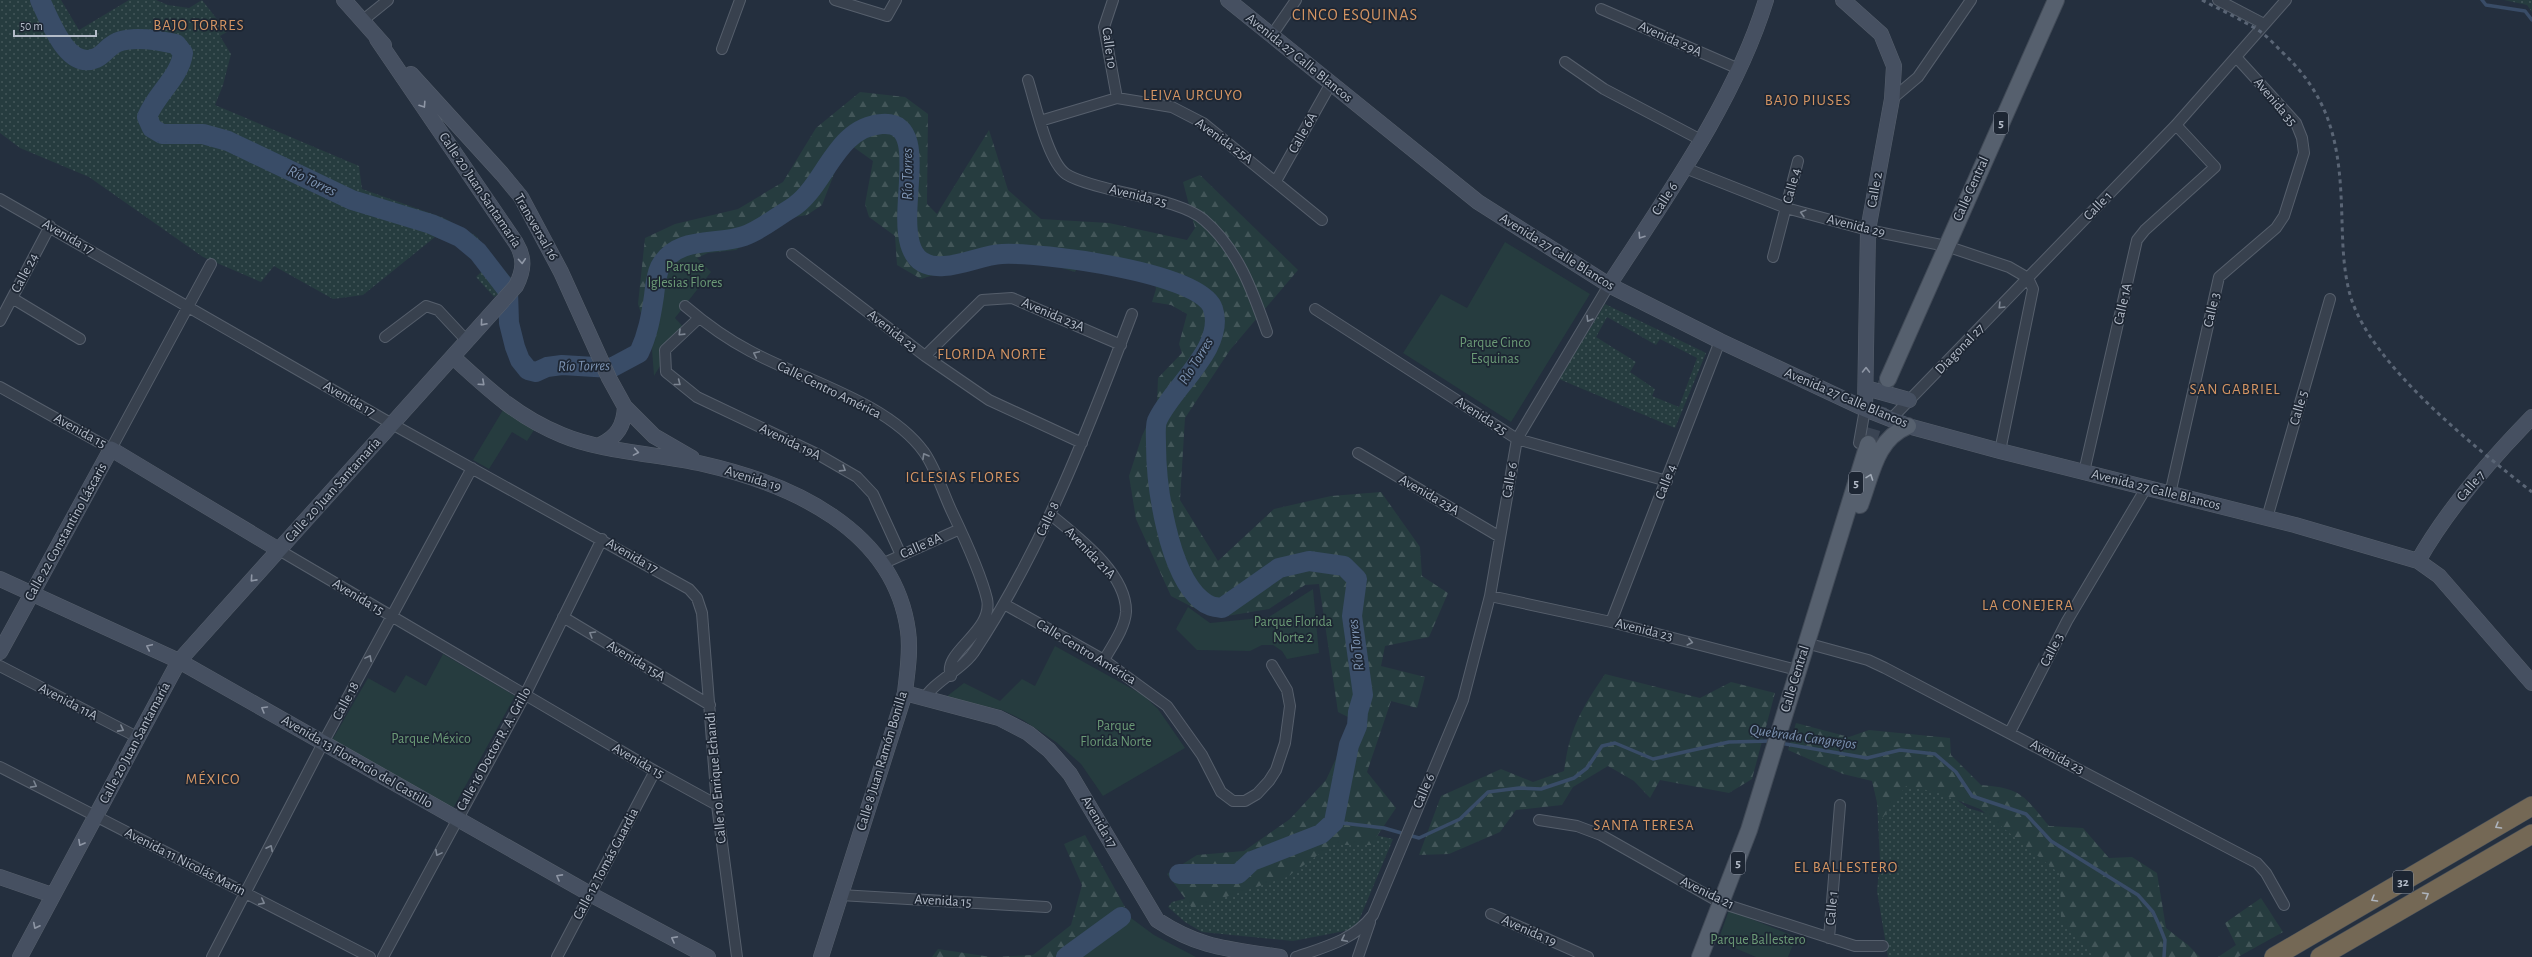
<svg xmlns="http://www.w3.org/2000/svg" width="2532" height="957" font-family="'Alegreya Sans',sans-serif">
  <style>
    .grass { fill: url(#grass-dots); fill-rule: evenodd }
    .forest { fill: url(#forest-firs) }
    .park { fill: #263c3f }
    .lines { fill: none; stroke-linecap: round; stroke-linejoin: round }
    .stream { stroke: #394c67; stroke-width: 3.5 }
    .river { stroke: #394c67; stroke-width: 20 }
    .primary-tunnel { stroke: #3a4453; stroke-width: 16; stroke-dasharray: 16 8; stroke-linecap: butt }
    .street-casing { stroke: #565f6c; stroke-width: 12 }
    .secondary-casing { stroke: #565f6c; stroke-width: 16 }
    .primary-casing { stroke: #414a57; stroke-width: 18 }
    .highway-casing { stroke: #434c59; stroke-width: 20 }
    .street { stroke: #38414e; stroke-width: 10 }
    .secondary { stroke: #465061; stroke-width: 15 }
    .primary { stroke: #56606e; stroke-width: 16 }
    .highway { stroke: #746855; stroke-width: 19 }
    .rail { stroke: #5a6575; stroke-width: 3; stroke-dasharray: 4 4; stroke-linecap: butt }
    .oneway { stroke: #8e96a5 }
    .oneway2 { stroke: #7c8592 }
    .oneway3 { stroke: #a1aab7 }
    .oneway4 { stroke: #aeb4bd }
    .labels { text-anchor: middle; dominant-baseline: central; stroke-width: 3.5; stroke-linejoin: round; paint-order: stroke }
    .shield { fill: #1d2633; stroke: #878f9c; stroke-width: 1 }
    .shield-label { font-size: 13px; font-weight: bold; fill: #b4bcc9 }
    .street-label { font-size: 14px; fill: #b4bcc9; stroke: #1d2633 }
    .park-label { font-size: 14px; fill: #6b9a76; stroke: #1d2633 }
    .neighbourhood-label { font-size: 15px; letter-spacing: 1px; fill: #d59563; stroke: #1d2633 }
    .water-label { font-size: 15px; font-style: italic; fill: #7c92b1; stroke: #1d2633 }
    .quarter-label { font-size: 16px; letter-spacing: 1px; fill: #d59563; stroke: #1d2633 }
  </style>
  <defs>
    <pattern id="grass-dots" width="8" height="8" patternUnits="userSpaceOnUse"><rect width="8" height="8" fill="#263c3f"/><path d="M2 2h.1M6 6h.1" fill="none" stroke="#435659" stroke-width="1.8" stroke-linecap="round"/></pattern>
    <pattern id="forest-firs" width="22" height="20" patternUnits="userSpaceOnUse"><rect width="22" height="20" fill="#263c3f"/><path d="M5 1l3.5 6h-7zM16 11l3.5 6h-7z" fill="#435659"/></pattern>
  </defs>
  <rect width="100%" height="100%" fill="#242f3e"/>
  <path class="grass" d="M0,0H61L79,30L129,0H156L168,5L189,8L202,0L227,32L220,36L231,54L223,85L215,105L359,166L362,189L444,218L476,236L515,283L494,297L476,277L483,270L461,246L435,237L363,295L333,299L274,266L261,282L203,257L89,177L20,148L0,133Z
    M2504,0H2532V12L2527,5Z
    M1605,304L1706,353L1675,428L1559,379ZM1607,317L1656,345L1660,339L1697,358L1679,407L1652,396L1655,389L1630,372L1636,362L1596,337Z
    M1876,780L1933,782L1968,808L1991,815L2171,957H1888L1877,891L1880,861Z
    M1340,827L1393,839L1357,925L1350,930L1293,941L1202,932L1185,922L1168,907L1172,902L1248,883Z"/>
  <path class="forest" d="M860,92L905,97L928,114L927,204L937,214L989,130L1008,190L1041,219L1109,223L1187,240L1195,228L1183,182L1200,175L1298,270L1230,350L1185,418L1180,500L1218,561L1274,509L1331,496L1381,492L1420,547L1422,576L1448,593L1429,637L1385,646L1381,666L1425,677L1417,708L1391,701L1367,772L1396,808L1371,845H1332L1287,877L1192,908L1167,874L1197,855L1244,851L1290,819L1326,780L1339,752L1345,746L1352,719L1338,712L1319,584L1305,585L1269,609L1221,617L1198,610L1171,596L1136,519L1129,476L1142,436L1157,403L1158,378L1182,353L1179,344L1187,314L1171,305L1152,302L1156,289L1153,270L1129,264L1105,268L1084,255L1075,272L1008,251L921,279L897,265L895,236L869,217L865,204L873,161L852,146L836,169L822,205L807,215L777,220L736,250L708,253L686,263L656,360L638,304L645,238L675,224L738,209L783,182L816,128Z
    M1605,674L1700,698L1731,682L1775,693L1752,779L1729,793L1660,780L1650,798L1634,781L1608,766L1573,787L1562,805L1516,810L1500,832L1449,854L1419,855L1441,796L1501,769L1533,782L1564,771C1570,727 1581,710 1605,674Z
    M1796,723L1849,737L1869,730L1950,738L1951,755L1981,785C2022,788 2024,796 2049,826L2083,828L2109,858L2132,857L2157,873L2166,928L2188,945L2200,957H2094L2061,919L2060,874L1980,809L1936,792L1906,786L1881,820L1872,781L1843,774L1788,750Z
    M1085,835L1131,918L1079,957H994L1033,955L1071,925L1082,885L1064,844Z
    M2261,898L2283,932L2238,957H2218L2236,945L2225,923Z
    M938,949L991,957H932Z"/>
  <path class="park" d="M1505,242L1590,294L1511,422L1403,353L1441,294L1467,308Z
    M688,249L711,272L675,318L690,334L666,356L654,376L652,350L661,321L660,294L663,276L671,263Z
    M503,410L534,430L527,441L512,432L489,469L473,460Z
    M1313,589L1319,653L1287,659L1282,651L1273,645H1262L1250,651L1197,650L1176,629L1188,607L1210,623L1269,617Z
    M1055,646L1143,695L1158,709L1185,748L1103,796L1081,764L1056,742L1023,720L1002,710L946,697L964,683L1000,701L1022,679L1035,686Z
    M443,654L515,696L451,812L331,742L368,678L395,693L406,675L426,686Z
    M1729,910L1796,937L1788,957H1756L1718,941Z
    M1131,918L1154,935L1196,957H1079Z"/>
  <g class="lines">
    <path class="stream" d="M2482,0L2486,5L2525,11L2532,20
      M1780,743L1867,758L1900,750L1935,754L1956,772L1972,796L2026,814L2051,841L2138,895L2153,912L2159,925L2165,940L2164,957
      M1334,822L1384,828L1419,838L1460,819L1488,792L1519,788L1541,789L1574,778L1587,768L1602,746L1615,743L1653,759L1729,742L1772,741"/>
    <path class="river" d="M40,0C50,20 67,71 96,58C105,54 109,44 121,41C137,36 160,41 176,44L183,53C180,77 156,94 147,117L152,128L162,134H203L228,141L352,200L431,224L460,237L478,252L508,291L509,323L515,347L520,360L528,370L536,372L547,367L562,365L611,368L639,353C648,334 651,316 654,296C655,287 656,275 660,267C677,235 716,246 744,236C761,230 775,218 790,209C825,189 834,127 882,124C947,119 866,272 944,266C964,265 983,255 1002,254C1039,252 1202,272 1213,309C1226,348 1171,388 1157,421C1155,427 1156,437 1156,444C1156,486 1168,572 1201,600C1208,606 1213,607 1222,608L1279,568L1309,561L1344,566L1357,579L1352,616L1363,695L1358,712L1357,726L1349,745L1334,822L1321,834L1252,861L1238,874H1179
      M1066,957L1121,917"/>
    <path class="primary-tunnel" d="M1868,444L1887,380"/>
    <g class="street-casing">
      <path id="street" d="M835,0L887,16L896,0
        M1113,0L1104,27L1117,98
        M2218,0L2264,24
        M1601,9L1739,69
        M362,21L388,0
        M1272,35L1296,0
        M722,49L740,0
        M1565,62L1604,89L1701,140
        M1028,80C1035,102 1048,162 1066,174C1081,184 1122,192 1139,196C1156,199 1191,208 1204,220C1238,249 1253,292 1267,332
        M1892,99L1918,77L1971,0
        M1040,121L1117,98L1172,107L1203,123L1322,220
        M1685,168L1786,208L1868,230L1946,246L2009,267L2028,278
        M1276,181L1330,85
        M0,199L392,424L689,589L697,598L702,613L717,805L737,957
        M792,254L925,356L989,400L1082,443
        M1773,257L1798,161
        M12,298L80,339
        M685,306C705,323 727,339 750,351C803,380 888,402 924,452C936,469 943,493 952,512C963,535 981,574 987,599C994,632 941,652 951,676
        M1315,309L1517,439L1667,481
        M699,318L665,350L666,372L697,397L819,455L857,477L873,494L901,555
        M0,321L50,226
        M385,337L426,306L438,310L467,341
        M925,356L982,300L1012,298L1121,345
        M0,387L111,449L211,264
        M1891,419L2176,125L2286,0
        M1859,443L1865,409
        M2000,451L2033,289L2028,278
        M1358,453L1500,537
        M2084,472L2137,240L2145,230L2215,167L2176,125
        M2170,494L2219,277L2276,228L2284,216L2304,153L2302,138L2296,123L2236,57
        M1051,515C1079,538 1127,574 1126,612C1125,628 1112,646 1104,660
        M2267,518L2330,299
        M279,550L655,771L717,805
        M882,564L960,529
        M1490,596L1611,622L1797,670
        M1004,604L1104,660L1167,706L1202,755L1221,792L1233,801H1245L1257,794L1269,781L1276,770L1285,743L1290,706L1287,690L1272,665
        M563,617L710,705
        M1611,622L1720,341
        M1806,643L1868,660L1885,668L2257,863L2266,873L2284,905
        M0,666L137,737
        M924,699C934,681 963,670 976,649C1044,545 1088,430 1132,314
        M2010,732L2067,621L2146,488
        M0,767L370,957
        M1539,820L1577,826L1601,835L1721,903L1855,946H1883
        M840,895L1046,907
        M1491,914L1588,957
        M1829,938L1840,805
        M212,957L323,743L472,468
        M383,957L525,695L602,539
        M557,957L655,771
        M1296,957C1325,947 1354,940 1373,915L1463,700L1490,596L1517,439L1609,285
        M1358,957L1370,922"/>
    </g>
    <g class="secondary-casing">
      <path id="secondary" d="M344,0L384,45
        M1228,0L1478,202L1609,285L1720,341L1865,409L1908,426L2000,451L2295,525L2418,561L2439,576L2532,683
        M1843,0L1881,34L1894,66L1892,99L1868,230L1865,409
        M411,74L502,174L521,197L561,272L609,378L625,407L654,436L692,458
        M1609,285C1666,197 1735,101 1766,0
        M453,357C488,389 517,417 562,435C602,452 660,454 703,464C791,484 894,529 908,631C911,652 907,673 905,693L821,957
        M1866,388L1909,400
        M600,445C617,437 624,426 625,407
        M2418,561C2448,508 2489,461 2532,417
        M0,579L179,661L590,894L708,957
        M0,652L111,449L279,550
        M905,693L999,718L1028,733L1049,750L1070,774L1157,920C1201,949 1231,949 1280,957
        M0,877L52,895
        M20,957L179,661L516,286C524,270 525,258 516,243L377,39"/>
    </g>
    <g class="primary-casing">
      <path id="primary" d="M1888,379L2056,0
        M1860,505C1872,474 1875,440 1908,426
        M1700,957L1749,830L1868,444"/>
    </g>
    <g class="highway-casing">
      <path id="highway" d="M2274,957L2532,806
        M2320,957L2532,834"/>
    </g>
    <use href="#street" class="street"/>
    <use href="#secondary" class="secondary"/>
    <use href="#primary" class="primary"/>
    <use href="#highway" class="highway"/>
    <path class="rail" d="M2202,0C2221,10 2240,19 2258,30C2266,35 2274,44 2281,51C2326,93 2338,135 2341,195C2343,229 2341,265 2351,298C2373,367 2476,448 2532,492"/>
  </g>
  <defs><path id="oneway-chevron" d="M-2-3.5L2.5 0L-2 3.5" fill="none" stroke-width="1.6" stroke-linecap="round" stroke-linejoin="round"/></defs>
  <g class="oneway">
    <use href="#oneway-chevron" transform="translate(423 105) rotate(57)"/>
    <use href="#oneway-chevron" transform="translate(1641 236) rotate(123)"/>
    <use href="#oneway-chevron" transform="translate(522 261) rotate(86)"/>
    <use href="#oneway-chevron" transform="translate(483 323) rotate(131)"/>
    <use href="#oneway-chevron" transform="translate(1866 370) rotate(-89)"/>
    <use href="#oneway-chevron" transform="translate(482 383) rotate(42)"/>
    <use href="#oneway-chevron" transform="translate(636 452) rotate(10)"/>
    <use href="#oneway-chevron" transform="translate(253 579) rotate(132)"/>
    <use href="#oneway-chevron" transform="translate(149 647) rotate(-155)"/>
    <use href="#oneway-chevron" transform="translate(264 709) rotate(-150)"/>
    <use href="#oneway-chevron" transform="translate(81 843) rotate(119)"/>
    <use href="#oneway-chevron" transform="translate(559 877) rotate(-151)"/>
    <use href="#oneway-chevron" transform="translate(36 926) rotate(117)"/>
    <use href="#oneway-chevron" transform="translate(674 939) rotate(-152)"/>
  </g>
  <g class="oneway2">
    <use href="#oneway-chevron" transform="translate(1803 213) rotate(-165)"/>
    <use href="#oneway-chevron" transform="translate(2001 306) rotate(134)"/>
    <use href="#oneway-chevron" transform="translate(1589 319) rotate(121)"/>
    <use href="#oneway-chevron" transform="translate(681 333) rotate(136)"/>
    <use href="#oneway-chevron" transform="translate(756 354) rotate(-155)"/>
    <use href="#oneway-chevron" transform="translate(678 383) rotate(38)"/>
    <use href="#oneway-chevron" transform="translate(925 456) rotate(-119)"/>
    <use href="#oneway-chevron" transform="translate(843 469) rotate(32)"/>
    <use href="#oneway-chevron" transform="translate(592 634) rotate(-149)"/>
    <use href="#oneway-chevron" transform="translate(1690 642) rotate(14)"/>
    <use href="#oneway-chevron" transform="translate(369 658) rotate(-62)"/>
    <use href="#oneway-chevron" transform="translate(121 729) rotate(28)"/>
    <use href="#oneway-chevron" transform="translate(34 785) rotate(28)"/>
    <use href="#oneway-chevron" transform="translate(270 848) rotate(-63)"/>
    <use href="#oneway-chevron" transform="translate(438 853) rotate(118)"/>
    <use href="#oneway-chevron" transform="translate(262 902) rotate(27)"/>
    <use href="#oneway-chevron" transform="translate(1344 939) rotate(154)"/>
  </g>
  <use class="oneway3" href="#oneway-chevron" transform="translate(1870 477) rotate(-70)"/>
  <g class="oneway4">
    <use href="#oneway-chevron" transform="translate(2498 826) rotate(150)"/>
    <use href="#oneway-chevron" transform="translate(2426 895) rotate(-30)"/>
    <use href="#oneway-chevron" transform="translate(2374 899) rotate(150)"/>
  </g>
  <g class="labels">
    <g class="shield">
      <rect x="1994" y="112" width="14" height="22" rx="3"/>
      <rect x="1849" y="472" width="14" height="22" rx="3"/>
      <rect x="1731" y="852" width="14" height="22" rx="3"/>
      <rect x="2393" y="871" width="20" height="22" rx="3"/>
    </g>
    <g class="shield-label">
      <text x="2001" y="123">5</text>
      <text x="1856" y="483">5</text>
      <text x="1738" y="863">5</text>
      <text x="2403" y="882">32</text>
    </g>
    <g class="street-label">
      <text transform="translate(1670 39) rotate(24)">Avenida 29A</text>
      <text transform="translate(1109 48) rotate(82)">Calle 10</text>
      <text transform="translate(1299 58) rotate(39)">Avenida 27 Calle Blancos</text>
      <text transform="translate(2275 102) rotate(50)">Avenida 35</text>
      <text transform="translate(1303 133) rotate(-61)">Calle 6A</text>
      <text transform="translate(1224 141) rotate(36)">Avenida 25A</text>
      <text transform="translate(1792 186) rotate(-75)">Calle 4</text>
      <text transform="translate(1971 189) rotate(-66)">Calle Central</text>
      <text transform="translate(480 190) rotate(56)">Calle 20 Juan Santamaría</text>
      <text transform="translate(1875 190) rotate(-80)">Calle 2</text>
      <text transform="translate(1138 196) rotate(14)">Avenida 25</text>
      <text transform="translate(1665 199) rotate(-57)">Calle 6</text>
      <text transform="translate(2098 206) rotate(-46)">Calle 1</text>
      <text transform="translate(1856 226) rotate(14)">Avenida 29</text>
      <text transform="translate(536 227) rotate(60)">Transversal 16</text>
      <text transform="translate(68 237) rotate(30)">Avenida 17</text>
      <text transform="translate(1557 252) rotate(32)">Avenida 27 Calle Blancos</text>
      <text transform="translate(25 273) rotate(-62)">Calle 24</text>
      <text transform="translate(2123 304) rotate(-77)">Calle 1A</text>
      <text transform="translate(2212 310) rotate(-77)">Calle 3</text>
      <text transform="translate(1053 315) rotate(23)">Avenida 23A</text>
      <text transform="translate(892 331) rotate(38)">Avenida 23</text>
      <text transform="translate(1960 349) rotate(-46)">Diagonal 27</text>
      <text transform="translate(829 390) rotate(26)">Calle Centro América</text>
      <text transform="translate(1846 398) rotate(23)">Avenida 27 Calle Blancos</text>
      <text transform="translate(349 399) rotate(30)">Avenida 17</text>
      <text transform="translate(2299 408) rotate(-74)">Calle 5</text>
      <text transform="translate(1481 416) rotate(33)">Avenida 25</text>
      <text transform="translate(80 431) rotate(29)">Avenida 15</text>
      <text transform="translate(790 442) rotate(26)">Avenida 19A</text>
      <text transform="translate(753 479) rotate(17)">Avenida 19</text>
      <text transform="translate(1510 480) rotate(-80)">Calle 6</text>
      <text transform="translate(1666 482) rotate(-69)">Calle 4</text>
      <text transform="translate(2471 486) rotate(-49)">Calle 7</text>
      <text transform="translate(333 490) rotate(-48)">Calle 20 Juan Santamaría</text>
      <text transform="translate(2156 490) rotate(14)">Avenida 27 Calle Blancos</text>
      <text transform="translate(1429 495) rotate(30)">Avenida 23A</text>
      <text transform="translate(1048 519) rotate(-64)">Calle 8</text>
      <text transform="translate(66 532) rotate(-61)">Calle 22 Constantino Láscaris</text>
      <text transform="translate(921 546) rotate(-24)">Calle 8A</text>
      <text transform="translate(1090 553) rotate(46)">Avenida 21A</text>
      <text transform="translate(632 556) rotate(30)">Avenida 17</text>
      <text transform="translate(358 597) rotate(31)">Avenida 15</text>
      <text transform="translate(1644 630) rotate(14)">Avenida 23</text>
      <text transform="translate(2052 650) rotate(-63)">Calle 3</text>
      <text transform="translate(1086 652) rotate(31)">Calle Centro América</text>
      <text transform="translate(636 661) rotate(31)">Avenida 15A</text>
      <text transform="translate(1795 679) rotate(-73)">Calle Central</text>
      <text transform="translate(346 701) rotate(-62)">Calle 18</text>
      <text transform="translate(68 702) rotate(28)">Avenida 11A</text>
      <text transform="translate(135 743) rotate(-62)">Calle 20 Juan Santamaría</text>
      <text transform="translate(494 749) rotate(-61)">Calle 16 Doctor R. A. Grillo</text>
      <text transform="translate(2057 757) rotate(28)">Avenida 23</text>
      <text transform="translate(638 761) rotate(30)">Avenida 15</text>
      <text transform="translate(882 761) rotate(-73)">Calle 8 Juan Ramón Bonilla</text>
      <text transform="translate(357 762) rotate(30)">Avenida 13 Florencio del Castillo</text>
      <text transform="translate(716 778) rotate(-95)">Calle 10 Enrique Echandi</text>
      <text transform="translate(1424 791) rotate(-67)">Calle 6</text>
      <text transform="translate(1099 822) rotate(60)">Avenida 17</text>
      <text transform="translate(185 862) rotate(27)">Avenida 11 Nicolás Marín</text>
      <text transform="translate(606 864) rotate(-62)">Calle 12 Tomás Guardia</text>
      <text transform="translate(1707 893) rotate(26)">Avenida 21</text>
      <text transform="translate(943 901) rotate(3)">Avenida 15</text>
      <text transform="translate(1832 908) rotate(-85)">Calle 1</text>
      <text transform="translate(1529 931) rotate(24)">Avenida 19</text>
    </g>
    <g class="park-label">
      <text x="685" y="267">Parque<tspan x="685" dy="16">Iglesias Flores</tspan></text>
      <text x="1495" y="343">Parque Cinco<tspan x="1495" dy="16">Esquinas</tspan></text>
      <text x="1293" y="622">Parque Florida<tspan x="1293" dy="16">Norte 2</tspan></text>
      <text x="1116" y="726">Parque<tspan x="1116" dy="16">Florida Norte</tspan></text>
      <text x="431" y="739">Parque México</text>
      <text x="1758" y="940">Parque Ballestero</text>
    </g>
    <g class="neighbourhood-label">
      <text x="199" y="25">BAJO TORRES</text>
      <text x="1193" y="95">LEIVA URCUYO</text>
      <text x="1808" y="100">BAJO PIUSES</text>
      <text x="992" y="354">FLORIDA NORTE</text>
      <text x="2235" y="389">SAN GABRIEL</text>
      <text x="963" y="477">IGLESIAS FLORES</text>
      <text x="2028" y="605">LA CONEJERA</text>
      <text x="213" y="779">MÉXICO</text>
      <text x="1644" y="825">SANTA TERESA</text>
      <text x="1846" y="867">EL BALLESTERO</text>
    </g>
    <g class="water-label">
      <text transform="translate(907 174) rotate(-90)">Río Torres</text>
      <text transform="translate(312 181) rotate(26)">Río Torres</text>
      <text transform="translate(1196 361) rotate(-58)">Río Torres</text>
      <text transform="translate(584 366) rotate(-1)">Río Torres</text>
      <text transform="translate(1356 645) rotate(-97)">Río Torres</text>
      <text transform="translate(1803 737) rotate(8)">Quebrada Cangrejos</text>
    </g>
    <g class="quarter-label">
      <text x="1355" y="15">CINCO ESQUINAS</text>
    </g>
  </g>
  <path d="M14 30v6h82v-6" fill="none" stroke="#b4bcc9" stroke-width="2"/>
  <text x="20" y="30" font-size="12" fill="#b4bcc9" stroke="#1d2633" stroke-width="3" paint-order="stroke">50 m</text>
</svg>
